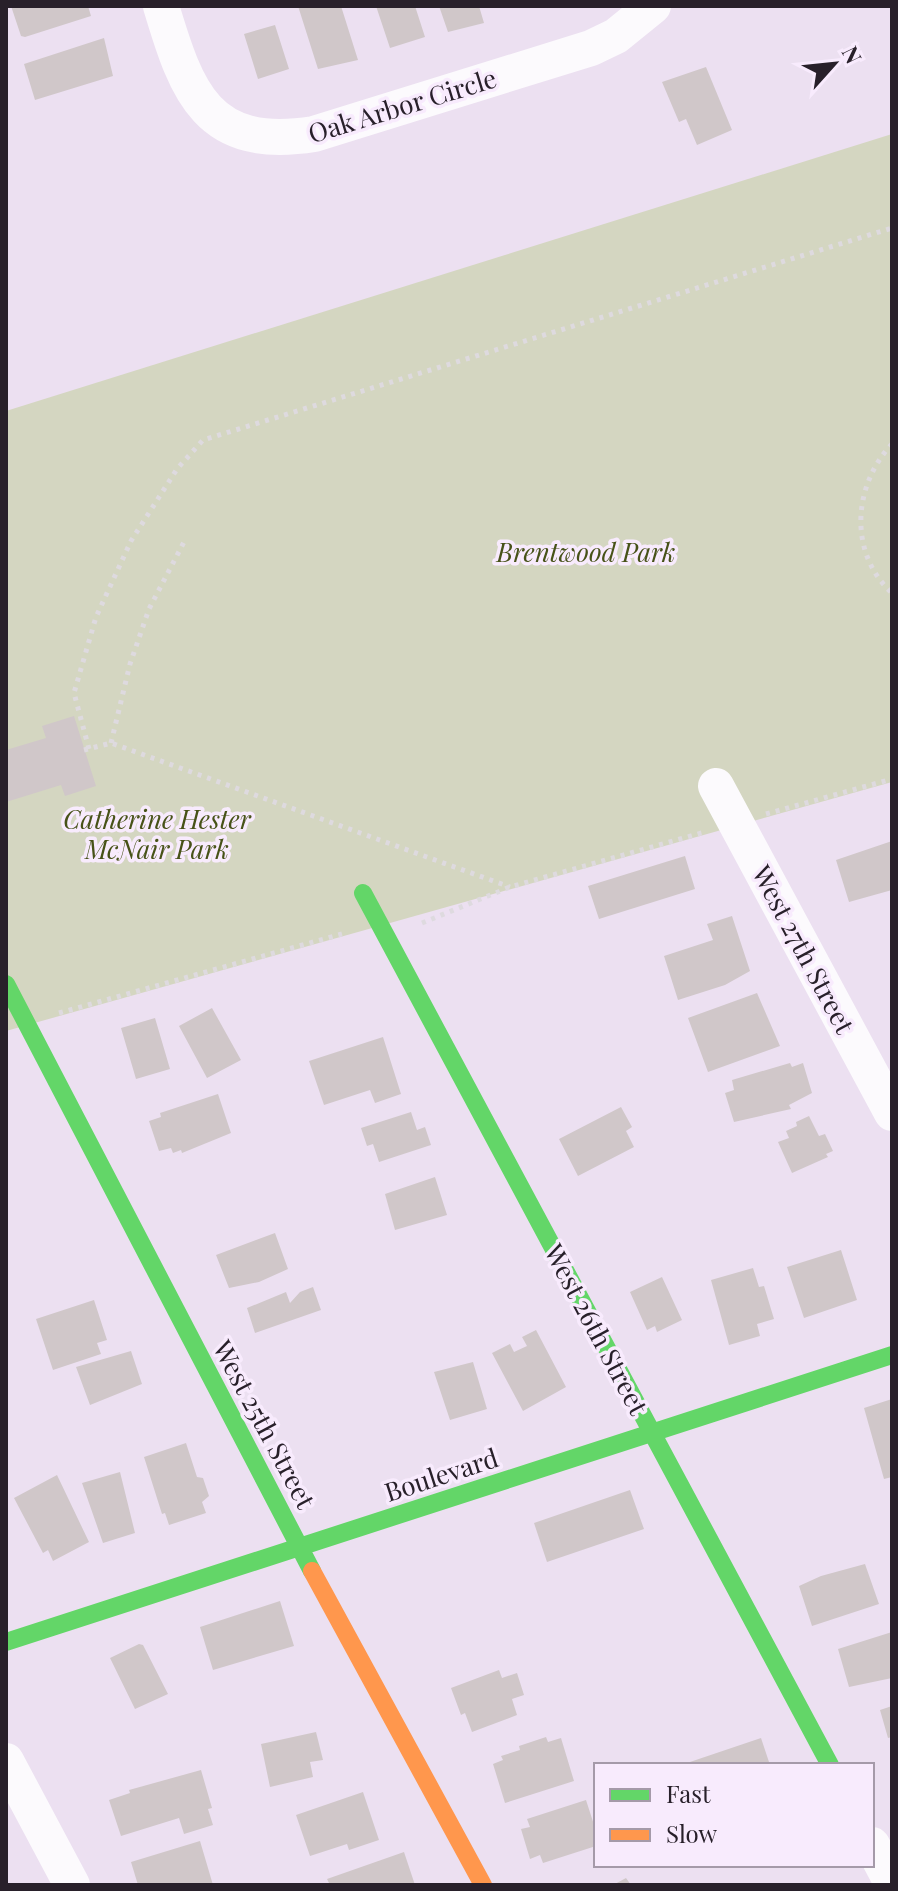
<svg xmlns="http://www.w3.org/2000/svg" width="898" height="1891" font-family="'Playfair Display',serif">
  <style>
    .green { fill: #d4d6c1 }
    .building { fill: #d0c7c9 }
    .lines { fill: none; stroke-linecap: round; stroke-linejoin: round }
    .path { stroke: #dedadf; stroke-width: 5; stroke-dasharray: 4 6; stroke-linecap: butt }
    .street { stroke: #fcfafd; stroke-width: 36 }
    .fast { stroke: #63d668; stroke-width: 18 }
    .slow { stroke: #ff974d; stroke-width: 18 }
    .labels { text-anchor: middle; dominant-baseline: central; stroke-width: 7; stroke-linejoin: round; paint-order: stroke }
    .street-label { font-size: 26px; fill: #28202a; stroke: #f8ebfd }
    .park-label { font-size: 26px; font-style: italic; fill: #475218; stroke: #f8ebfd }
  </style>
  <rect width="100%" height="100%" fill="#ece0f1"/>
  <path class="green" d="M892,134V782L6,1031V411Z"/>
  <path class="building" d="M11,6H88L91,16L25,37L21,36Z
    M298,6H341L358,60L318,69Z
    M376,6H415L425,37L390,48Z
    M439,6H479L484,23L448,32Z
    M275,25L289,69L258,79L244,34Z
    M104,38L113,76L35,100L24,64Z
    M706,67L732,130L697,145L686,119L679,122L662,82Z
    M74,716L96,786L65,796L61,785L6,802V750L46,738L42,726Z
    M892,841V890L849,902L836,860Z
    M685,856L695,889L599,919L588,886Z
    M732,916L750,971L725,985L678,1000L664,956L713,940L707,924Z
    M757,993L780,1046L708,1072L688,1018Z
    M212,1008L241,1060L207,1078L179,1026Z
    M155,1018L170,1069L136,1079L121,1028Z
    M383,1037L401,1094L375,1103L370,1090L324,1105L309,1061Z
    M790,1063L792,1067L803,1063L812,1093L789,1105L791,1109L734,1122L725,1093L734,1090L732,1080Z
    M218,1094L231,1133L182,1153L181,1150L173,1153L171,1148L159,1151L149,1121L161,1117L160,1113Z
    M621,1107L632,1127L626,1131L634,1147L578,1176L559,1139Z
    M411,1112L417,1130L425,1127L431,1145L379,1162L373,1144L367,1146L361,1128Z
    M809,1116L819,1136L825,1134L833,1151L826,1154L828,1157L792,1173L778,1142L789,1138L786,1131L797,1126L796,1122Z
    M435,1177L447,1215L395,1230L385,1194Z
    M275,1233L288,1269L259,1282L229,1288L216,1255Z
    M841,1250L857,1300L804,1318L787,1267Z
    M753,1268L759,1287L764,1286L774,1319L757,1324L760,1336L729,1345L711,1280Z
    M662,1277L682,1320L657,1332L655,1326L647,1330L630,1292Z
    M313,1287L321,1310L255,1333L247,1308L286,1292L290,1303L300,1292Z
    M94,1300L107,1340L97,1343L101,1354L53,1370L36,1319Z
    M536,1330L566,1387L523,1411L492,1353L510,1344L514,1352L527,1346L522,1337Z
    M131,1351L142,1384L90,1405L76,1367Z
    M473,1362L487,1409L450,1420L434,1372Z
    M892,1399V1477L884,1479L864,1408Z
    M186,1443L197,1477L203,1478L209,1496L202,1502L206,1513L169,1525L165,1513L162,1514L144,1457Z
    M120,1472L135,1533L103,1543L82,1483Z
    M57,1475L89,1542L53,1561L48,1550L43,1553L14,1498Z
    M630,1490L644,1529L547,1562L534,1523Z
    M865,1564L879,1604L812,1626L799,1586L821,1576Z
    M280,1601L294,1646L213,1670L200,1627Z
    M892,1632V1678L849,1687L838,1649Z
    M139,1644L143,1645L168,1694L135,1709L110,1658Z
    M499,1670L502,1678L517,1673L524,1695L512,1699L517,1715L472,1732L465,1713L461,1715L451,1688Z
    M892,1706V1737L888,1738L880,1710Z
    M316,1732L323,1760L310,1762L313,1777L270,1787L261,1744Z
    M546,1737L548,1742L561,1738L574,1781L505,1803L493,1764L503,1760L501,1756L520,1750L519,1746Z
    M761,1738L770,1765H685L684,1764Z
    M201,1770L212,1808L208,1809L213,1825L184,1834L179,1818L121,1836L109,1800L130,1793L129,1790Z
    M363,1792L379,1840L349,1850L347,1844L310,1856L296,1815Z
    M586,1800L596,1831V1846L543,1863L540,1855L530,1859L521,1829L530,1827L527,1819Z
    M200,1841L213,1885H138L131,1862Z
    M404,1852L415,1885H330L327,1879Z
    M626,1878L631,1885H613Z"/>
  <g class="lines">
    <path class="path" d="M892,444C853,485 848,553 892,593
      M111,743L130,664L149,609L184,542
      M89,749L74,693L96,617L131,541L177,469L203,440L892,228
      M84,750L111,743L510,887
      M766,814L892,779
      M422,923L510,887L705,832
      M59,1013L342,934"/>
    <path class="street" d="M161,6C187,93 207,151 314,134L591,48L616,36L653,6
      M716,786L892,1113
      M6,1761L72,1885
      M872,1845L892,1883"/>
    <path class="fast" d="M363,893L830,1765
      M6,984L312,1571
      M6,1642L892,1355"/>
    <path class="slow" d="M312,1571L483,1885"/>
  </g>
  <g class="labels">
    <g class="street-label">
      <text transform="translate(402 105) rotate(-17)">Oak Arbor Circle</text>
      <text transform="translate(804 949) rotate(62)">West 27th Street</text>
      <text transform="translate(597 1329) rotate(62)">West 26th Street</text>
      <text transform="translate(265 1424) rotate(62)">West 25th Street</text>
      <text transform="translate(441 1474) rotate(-18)">Boulevard</text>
    </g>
    <g class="park-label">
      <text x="586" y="551">Brentwood Park</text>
      <text x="157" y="818">Catherine Hester<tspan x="157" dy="30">McNair Park</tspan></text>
    </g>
  </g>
  <rect width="898" height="1891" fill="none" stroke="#28202a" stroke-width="16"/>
  <rect x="594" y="1763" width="280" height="104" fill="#f8ebfd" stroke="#a59aa9" stroke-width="2"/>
  <rect x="610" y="1789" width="40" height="12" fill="#63d668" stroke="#a59aa9" stroke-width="2"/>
  <text x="666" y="1803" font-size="24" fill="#28202a">Fast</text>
  <rect x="610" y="1829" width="40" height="12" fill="#ff974d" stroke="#a59aa9" stroke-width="2"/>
  <text x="666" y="1843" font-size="24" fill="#28202a">Slow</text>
  <g transform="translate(834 64) rotate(63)" stroke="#f8ebfd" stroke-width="6" paint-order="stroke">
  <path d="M0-6L14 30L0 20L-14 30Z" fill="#28202a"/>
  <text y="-12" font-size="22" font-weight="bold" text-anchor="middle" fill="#28202a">N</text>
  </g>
</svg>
